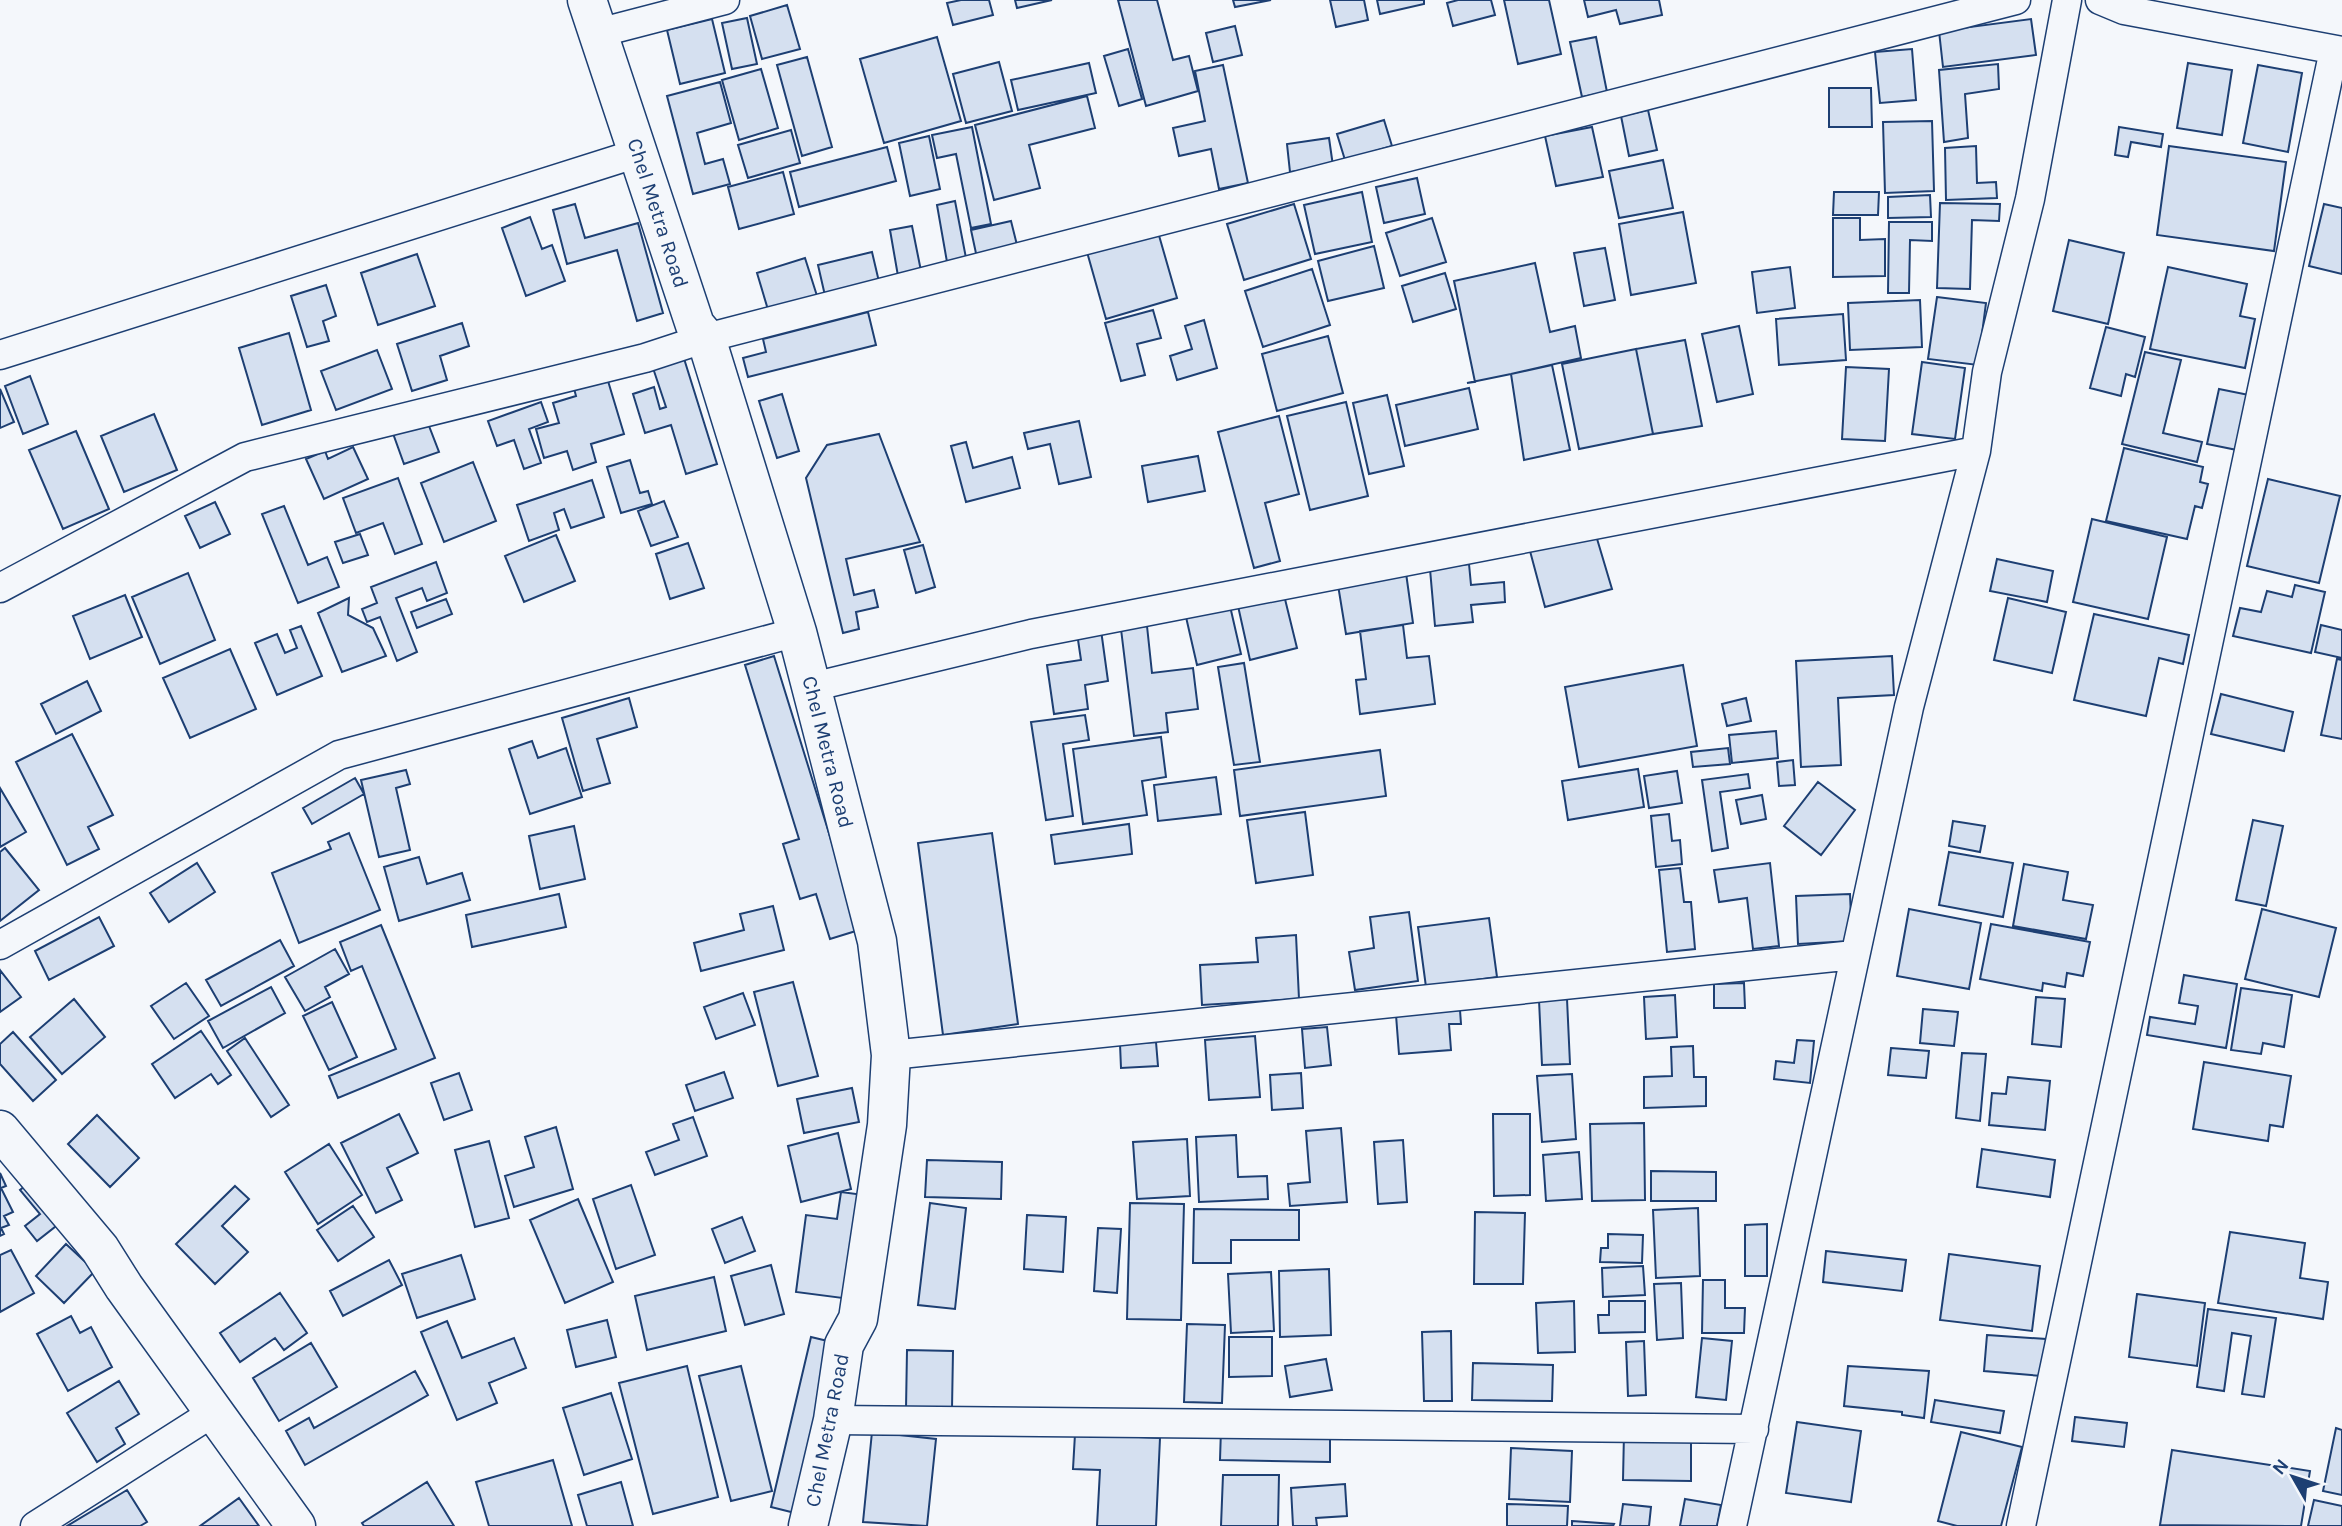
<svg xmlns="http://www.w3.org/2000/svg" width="2342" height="1526" font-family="Karla,sans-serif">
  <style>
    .building { fill: #d5e0f0; stroke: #1d3f73; stroke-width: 2 }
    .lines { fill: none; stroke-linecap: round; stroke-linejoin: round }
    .street-casing { stroke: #1d3f73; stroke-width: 31 }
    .secondary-casing { stroke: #1d3f73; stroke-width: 41 }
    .street { stroke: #f4f7fb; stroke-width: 28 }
    .secondary { stroke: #f4f7fb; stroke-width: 38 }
    .labels { text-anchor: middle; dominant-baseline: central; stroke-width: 5; stroke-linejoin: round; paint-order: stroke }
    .street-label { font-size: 21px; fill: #1d3f73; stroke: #f4f7fb }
  </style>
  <rect width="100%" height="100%" fill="#f4f7fb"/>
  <path class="building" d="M961,0H989L993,15L953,25L947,3Z
    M1015,0H1052L1017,8Z
    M1118,0H1157L1173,60L1189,56L1198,91L1146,106Z
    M1233,0H1271L1235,7Z
    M1330,0H1364L1368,20L1336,27Z
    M1377,0H1424V4L1380,14Z
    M1458,0H1491L1495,15L1453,26L1447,3Z
    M1504,0H1549L1561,54L1518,64Z
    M1584,0H1659L1662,15L1620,24L1616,10L1588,17Z
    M787,5L800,49L762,59L750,16Z
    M747,18L757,64L732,69L722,23Z
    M712,19L725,73L680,84L667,30Z
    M2031,19L2036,55L1943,67L1939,31Z
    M1235,26L1242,55L1213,62L1206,33Z
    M937,37L961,121L884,143L860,59Z
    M1596,37L1607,92L1582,97L1570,42Z
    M1128,49L1142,99L1119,106L1104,56Z
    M1912,49L1916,100L1880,103L1875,52Z
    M807,57L832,147L802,156L777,65Z
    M999,62L1012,111L966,123L953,74Z
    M1089,63L1096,93L1018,110L1011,80Z
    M2188,63L2232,70L2222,135L2177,128Z
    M1998,64L1999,89L1965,94L1968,138L1944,142L1939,70Z
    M1223,65L1248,183L1219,189L1211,149L1179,156L1173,128L1205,121L1195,71Z
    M2258,65L2302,73L2288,152L2243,143Z
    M761,69L778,128L739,140L722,80Z
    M720,82L731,123L697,133L705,164L723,159L730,184L693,194L667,96Z
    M1829,88H1871L1872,127H1829Z
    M1087,96L1095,128L1029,145L1040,188L994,200L975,125Z
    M1648,110L1657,150L1629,156L1621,116Z
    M1384,120L1392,146L1345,160L1337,134Z
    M1932,121L1934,191L1885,193L1883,122Z
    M972,127L991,224L971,228L956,154L937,158L932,135Z
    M1592,127L1603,177L1556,186L1545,136Z
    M2119,127L2163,134L2161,147L2131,142L2128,157L2115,155Z
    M791,130L800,163L748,178L738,145Z
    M929,136L940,189L910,196L899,143Z
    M1329,138L1333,166L1290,172L1287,144Z
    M1976,146L1977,183L1996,182L1997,198L1946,200L1945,148Z
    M2169,146L2286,162L2274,251L2157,235Z
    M887,147L896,181L799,207L790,172Z
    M1663,160L1673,208L1619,218L1609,171Z
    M783,172L794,214L739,229L728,187Z
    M1417,178L1425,214L1384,223L1376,187Z
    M1362,192L1372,242L1315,254L1304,205Z
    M1834,192H1879L1878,215H1833Z
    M1930,195L1931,217L1888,218V197Z
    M955,201L966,258L947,262L937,205Z
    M1940,203L2000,204L1999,221L1972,220L1970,289L1937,288Z
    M575,204L585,238L638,223L663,313L637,321L617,250L567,264L553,210Z
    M1294,204L1311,259L1244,280L1227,224Z
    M2324,204L2342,208V274L2309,266Z
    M1683,212L1696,283L1631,295L1619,224Z
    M530,217L542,249L552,245L565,281L526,296L502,228Z
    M1432,218L1446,262L1400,276L1386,233Z
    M1833,218H1860V240L1885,239V276L1833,277Z
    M1011,221L1018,249L977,258L971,230Z
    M1889,222H1932V241L1910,240L1909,293H1888Z
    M912,226L921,271L898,276L890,230Z
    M1158,232L1177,298L1106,319L1087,252Z
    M2069,240L2124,253L2108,324L2053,311Z
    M1374,246L1384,288L1328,301L1318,261Z
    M1605,248L1615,300L1584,306L1574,253Z
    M872,252L880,286L826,300L818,265Z
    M417,254L435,306L378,325L361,273Z
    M805,258L818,299L769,313L757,273Z
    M1535,263L1550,332L1575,326L1581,358L1511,374L1467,383L1475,382L1454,281Z
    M1790,267L1795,308L1757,313L1752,272Z
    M2168,267L2247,284L2240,316L2255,319L2245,368L2150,349Z
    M1312,269L1330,325L1263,347L1245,291Z
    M1445,273L1456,309L1413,322L1402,286Z
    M326,285L336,316L323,321L329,341L307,347L291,296Z
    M1937,297L1986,303L1978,365L1928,359Z
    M1920,300L1922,347L1850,350L1848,303Z
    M1153,310L1161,338L1137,344L1145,375L1121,381L1105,323Z
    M868,312L876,345L748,377L743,358L766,352L763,339Z
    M1843,314L1846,360L1779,365L1776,319Z
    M1204,320L1217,368L1177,380L1170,356L1192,349L1185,326Z
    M462,323L469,346L440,356L447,380L412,391L397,344Z
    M1739,326L1753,394L1717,402L1702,334Z
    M2106,327L2145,337L2135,377L2126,374L2121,396L2090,388Z
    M289,333L311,410L262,425L239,348Z
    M1328,336L1343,393L1277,411L1262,354Z
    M1685,340L1702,426L1653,434L1636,349Z
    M681,349L717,464L686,474L671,425L645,433L633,394L654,387L660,409L666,407L650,359Z
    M1636,349L1653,434L1579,449L1562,364Z
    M377,350L392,389L336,410L321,371Z
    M2145,352L2181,360L2163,433L2202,442L2197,462L2122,444Z
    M1922,362L1965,368L1955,439L1912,434Z
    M1552,365L1570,450L1524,460L1511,374Z
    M1846,367L1889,369L1885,441L1842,439Z
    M605,371L624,434L591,444L596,462L573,470L567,451L544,458L536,429L559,423L553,403L576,396L572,381Z
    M30,376L48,424L23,434L5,386Z
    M1469,388L1478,429L1405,446L1396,405Z
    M0,389L14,422L0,428Z
    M2219,389L2249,395L2237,450L2207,444Z
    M782,394L799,451L777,458L759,401Z
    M1387,395L1404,466L1369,474L1353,403Z
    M541,402L548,422L529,429L541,463L524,469L514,440L497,446L488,421Z
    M1346,402L1368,496L1310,510L1287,416Z
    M424,413L439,452L404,464L390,425Z
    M154,414L177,470L124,492L101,436Z
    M1279,416L1299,494L1265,503L1280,561L1254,568L1218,432Z
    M1079,421L1091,477L1059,484L1050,444L1028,449L1024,433Z
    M76,431L109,509L63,529L29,450Z
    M879,434L920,542L846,559L854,595L874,590L878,607L856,612L859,629L843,633L806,478L827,445Z
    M966,442L973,468L1012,457L1020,488L966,502L951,446Z
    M353,447L368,479L324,499L306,459L325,451L328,459Z
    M2124,448L2203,467L2200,482L2208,484L2202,508L2195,506L2187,539L2106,521Z
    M1198,456L1205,491L1148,502L1142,466Z
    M630,460L640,493L648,491L652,504L621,513L607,467Z
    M473,462L496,521L444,542L421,483Z
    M398,478L422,544L395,554L383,523L356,533L343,498Z
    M2268,479L2340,496L2319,583L2247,566Z
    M592,480L604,517L571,528L564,509L554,513L559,530L529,541L517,505Z
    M664,501L678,537L651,546L638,511Z
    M215,502L230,534L200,548L185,516Z
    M284,506L308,565L327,557L339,587L298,603L262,514Z
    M2092,519L2167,537L2148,619L2073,602Z
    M1595,532L1612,589L1545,607L1530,551Z
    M360,534L368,555L343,563L335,542Z
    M556,535L575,581L524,602L505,556Z
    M688,543L704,588L670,599L656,554Z
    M923,545L935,587L916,593L904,550Z
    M1997,559L2053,571L2047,602L1990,591Z
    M436,562L447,593L427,601L422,588L396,598L417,652L397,661L380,617L367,622L362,609L377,603L371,587Z
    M1469,564L1471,585L1504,582L1505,602L1471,605L1473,622L1435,626L1430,569Z
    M188,573L215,640L160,664L132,597Z
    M1406,573L1413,623L1346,634L1338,585Z
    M2295,585L2325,592L2311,653L2233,636L2240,608L2261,612L2267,591L2292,597Z
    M125,595L142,637L90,659L73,616Z
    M1284,595L1297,648L1250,660L1238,606Z
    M349,598L348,615L373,628L386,656L342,672L318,613Z
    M2008,598L2066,612L2052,673L1994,660Z
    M446,599L452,614L417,628L411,612Z
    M1230,606L1241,654L1197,665L1186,617Z
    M2094,614L2189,635L2183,664L2159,658L2146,716L2074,700Z
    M1403,625L1407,658L1429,656L1435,704L1360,714L1356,680L1366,679L1360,631Z
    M2321,625L2342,630V658L2315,652Z
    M301,626L322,676L277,695L255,643L277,634L285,653L297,648L290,630Z
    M1147,626L1152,673L1193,668L1198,709L1166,713L1168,732L1134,736L1121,629Z
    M1101,630L1108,681L1085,685L1088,709L1054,714L1047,665L1081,660L1077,633Z
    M230,649L256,709L190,738L163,678Z
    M774,656L859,930L830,939L816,894L800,899L783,844L799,839L745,665Z
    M1892,656L1894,695L1838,698L1841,765L1801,767L1796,661Z
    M2337,659L2342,660V739L2321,735Z
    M1244,663L1260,762L1234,765L1218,667Z
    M1683,665L1697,746L1579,767L1565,687Z
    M87,681L101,711L56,734L41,704Z
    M2221,694L2293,712L2284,751L2211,734Z
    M629,698L637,727L597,739L610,783L583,791L562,718Z
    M1746,698L1751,721L1727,726L1722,704Z
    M1085,715L1089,740L1063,744L1073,816L1046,820L1031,722Z
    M1776,731L1778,758L1732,763L1729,735Z
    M72,734L113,815L88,827L99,849L67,865L16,762Z
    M1161,737L1166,777L1142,781L1147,815L1083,824L1073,749Z
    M532,741L538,758L566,748L582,797L530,814L509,749Z
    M1728,748L1730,764L1693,767L1691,752Z
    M1380,750L1386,796L1240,816L1234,770Z
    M1793,760L1795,785L1779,786L1777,762Z
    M1638,769L1644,807L1568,820L1562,781Z
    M406,770L410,784L396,788L410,850L379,857L361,780Z
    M1677,771L1682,803L1649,808L1644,776Z
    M1748,774L1750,788L1720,792L1728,848L1712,851L1702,780Z
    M1216,777L1221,814L1158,821L1154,785Z
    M355,778L364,794L312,824L303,808Z
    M1818,782L1855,810L1821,855L1784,826Z
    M0,788L26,832L0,847Z
    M1762,795L1766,819L1741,824L1736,800Z
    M1305,812L1313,875L1256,883L1247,820Z
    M1669,814L1672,841L1680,840L1682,864L1656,867L1651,816Z
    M2253,820L2283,826L2266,906L2236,900Z
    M1953,821L1985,826L1980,852L1949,846Z
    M1129,824L1132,854L1055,864L1051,835Z
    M574,826L585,879L540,889L529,836Z
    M349,833L380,910L299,943L272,873L331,849L328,842Z
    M992,833L1018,1024L943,1035L918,843Z
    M5,848L39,890L0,921V852Z
    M1949,852L2013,863L2003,917L1939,905Z
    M419,857L427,884L462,873L470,900L399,921L384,867Z
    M197,863L215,892L169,922L150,893Z
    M1770,863L1779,946L1753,949L1747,898L1719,902L1714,870Z
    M2024,864L2068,872L2063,900L2093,905L2086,939L2013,926Z
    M1680,868L1684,902H1691L1695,949L1667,952L1659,870Z
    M559,894L566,927L472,947L466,915Z
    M1850,894L1852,941L1798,944L1796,896Z
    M773,906L784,950L701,971L694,943L744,930L740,914Z
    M1909,909L1981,923L1969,989L1897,976Z
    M2262,909L2336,928L2319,997L2245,979Z
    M1409,912L1418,981L1355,990L1349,952L1374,948L1370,917Z
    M99,917L114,946L49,980L35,951Z
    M1489,918L1497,977L1426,987L1418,927Z
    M1991,924L2090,942L2083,976L2067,973L2065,987L2043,983L2042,991L1980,979Z
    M381,925L435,1058L338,1098L329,1076L396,1049L362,966L351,971L340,942Z
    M1296,935L1299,999L1202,1005L1200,965L1258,962L1256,938Z
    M280,940L294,966L221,1006L206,980Z
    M335,949L349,974L325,987L330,997L305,1011L285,977Z
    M0,970L21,997L0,1012Z
    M2184,975L2237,984L2226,1048L2147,1035L2150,1017L2195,1024L2198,1006L2179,1003Z
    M793,982L818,1076L778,1086L754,992Z
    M186,983L209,1016L174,1039L151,1006Z
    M1744,983L1745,1008H1714V984Z
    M271,987L285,1013L223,1048L208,1021Z
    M2241,988L2292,995L2284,1047L2263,1043L2261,1054L2231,1050Z
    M743,993L755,1025L716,1039L704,1007Z
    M1675,995L1677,1037L1646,1039L1644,997Z
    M2036,997L2065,999L2061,1047L2032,1044Z
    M74,999L105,1037L62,1074L30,1037Z
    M1567,999L1570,1064L1542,1065L1539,1000Z
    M332,1002L357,1057L329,1070L303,1016Z
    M1923,1009L1958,1012L1954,1046L1920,1043Z
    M1460,1010L1461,1024H1449L1451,1050L1399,1054L1396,1015Z
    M1327,1027L1331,1065L1305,1068L1302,1029Z
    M201,1031L231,1075L218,1084L211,1074L175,1098L152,1064Z
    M13,1032L56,1080L33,1101L0,1064V1044Z
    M1255,1036L1260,1097L1209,1100L1205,1040Z
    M245,1038L289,1105L271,1117L227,1051Z
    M1797,1040L1814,1041L1810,1083L1774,1079L1776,1061L1794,1063Z
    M1156,1042L1158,1066L1121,1068L1120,1044Z
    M1693,1046L1694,1077H1706V1106L1644,1108V1077L1672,1076L1671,1047Z
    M1891,1048L1929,1051L1926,1078L1888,1075Z
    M1962,1053L1986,1054L1980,1121L1956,1118Z
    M2204,1062L2291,1076L2283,1127L2270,1125L2268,1141L2193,1129Z
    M724,1072L733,1098L695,1111L686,1085Z
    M459,1073L472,1110L444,1120L431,1083Z
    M1301,1073L1303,1108L1272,1110L1270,1075Z
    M1572,1074L1576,1139L1542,1142L1537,1076Z
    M2008,1077L2050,1081L2045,1130L1989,1125L1992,1093L2006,1094Z
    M852,1088L859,1122L804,1133L797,1099Z
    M399,1114L418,1153L387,1168L402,1200L376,1213L341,1143Z
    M1493,1114H1530V1195L1494,1196Z
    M97,1115L139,1158L110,1187L68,1144Z
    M693,1117L707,1156L655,1175L646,1152L679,1140L673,1124Z
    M1644,1123L1645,1200L1592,1201L1590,1124Z
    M556,1127L573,1189L514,1207L505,1176L534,1167L525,1137Z
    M1341,1128L1347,1202L1290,1206L1288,1184L1310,1182L1306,1131Z
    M838,1133L851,1189L801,1202L788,1146Z
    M1236,1135L1238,1177L1267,1176L1268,1199L1199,1202L1196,1137Z
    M1187,1139L1190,1196L1137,1199L1133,1142Z
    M1403,1140L1407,1202L1378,1204L1374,1142Z
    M489,1141L509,1218L475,1227L455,1150Z
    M329,1144L362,1195L318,1224L285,1172Z
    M1982,1149L2055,1160L2050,1197L1977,1187Z
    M1579,1152L1582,1199L1546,1201L1543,1155Z
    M927,1160L1002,1162L1001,1199L925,1197Z
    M1651,1171L1716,1172V1201H1651Z
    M0,1173L6,1186L1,1188L13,1212L4,1216L9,1225L1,1228L4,1234L0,1236Z
    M34,1179L65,1219L37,1241L25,1226L40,1214L20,1190Z
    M631,1185L655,1255L616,1269L593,1199Z
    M235,1186L249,1199L222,1226L248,1252L215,1284L176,1244Z
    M841,1192L864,1195L850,1299L796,1292L806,1215L837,1219Z
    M578,1199L613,1282L565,1303L530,1220Z
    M930,1203L966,1208L955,1309L918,1305Z
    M1130,1203L1184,1204L1181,1320L1127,1319Z
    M353,1206L374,1237L338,1261L317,1230Z
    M1698,1208L1700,1276L1656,1278L1653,1210Z
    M1194,1209L1299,1210V1240H1231V1263H1193Z
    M1475,1212L1525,1213L1523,1284H1474Z
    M1027,1215L1066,1217L1063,1272L1024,1269Z
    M742,1217L755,1251L725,1263L712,1229Z
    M1767,1224V1276H1745V1225Z
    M1098,1228L1121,1229L1117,1293L1094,1291Z
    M2230,1232L2305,1243L2300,1278L2328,1282L2323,1319L2218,1303Z
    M1608,1234L1643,1235L1642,1263L1600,1262L1601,1248H1608Z
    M66,1244L95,1271L64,1303L36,1276Z
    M11,1250L34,1293L0,1312V1255Z
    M1826,1251L1906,1260L1902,1291L1823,1282Z
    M1949,1254L2040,1266L2032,1331L1940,1320Z
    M461,1255L475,1299L417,1318L402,1274Z
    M389,1260L402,1285L343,1316L330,1291Z
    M771,1265L784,1314L745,1325L731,1276Z
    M1643,1266L1645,1295L1603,1297L1602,1268Z
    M1329,1269L1331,1335L1280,1337L1279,1271Z
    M1271,1272L1274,1331L1231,1333L1228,1274Z
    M714,1277L726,1331L647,1350L635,1296Z
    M1703,1280H1725V1308H1745L1744,1333H1702Z
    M1681,1283L1683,1338L1657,1340L1654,1284Z
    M280,1293L307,1333L284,1350L275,1338L240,1362L220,1333Z
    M2137,1294L2205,1303L2197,1366L2129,1357Z
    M1574,1301L1575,1352L1538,1353L1536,1303Z
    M1609,1301H1645V1332L1599,1333L1598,1315H1609Z
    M2208,1309L2276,1318L2264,1397L2242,1394L2251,1336L2232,1333L2224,1391L2197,1387Z
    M71,1316L80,1333L91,1327L112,1367L68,1391L37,1334Z
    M607,1320L616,1357L576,1367L567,1330Z
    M447,1321L462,1358L514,1338L526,1368L489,1383L497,1403L457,1420L421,1332Z
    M1187,1324L1225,1325L1222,1403L1184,1402Z
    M1451,1331L1452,1401H1424L1422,1332Z
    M1987,1335L2046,1339L2042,1376L1984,1371Z
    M811,1337L836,1343L795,1513L771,1507Z
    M1229,1337H1272V1376L1229,1377Z
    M1702,1338L1732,1341L1726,1400L1696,1397Z
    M1644,1341L1646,1395L1628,1396L1626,1342Z
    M311,1343L337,1387L279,1421L253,1378Z
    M907,1350L953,1351L952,1409H906Z
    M1326,1359L1332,1390L1290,1397L1285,1366Z
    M1473,1363L1553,1365L1552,1401L1472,1400Z
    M687,1366L718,1497L653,1514L619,1383Z
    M741,1366L772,1491L731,1501L699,1376Z
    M1848,1366L1929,1371L1924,1418L1902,1415V1412L1844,1406Z
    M415,1371L428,1395L305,1465L286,1431L309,1418L314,1428Z
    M119,1381L139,1414L116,1428L125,1444L97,1462L67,1413Z
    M611,1393L632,1459L584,1475L563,1408Z
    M1935,1400L2004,1411L2000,1433L1931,1422Z
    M2075,1417L2127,1423L2124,1447L2072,1441Z
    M1797,1422L1861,1431L1851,1502L1786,1493Z
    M2336,1428L2342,1430V1495L2323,1491Z
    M1221,1429L1330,1431V1462L1220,1460Z
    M872,1432L936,1439L927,1526L863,1522Z
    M1961,1432L2022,1447L2001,1526H1957L1938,1521Z
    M1624,1433H1691V1481L1623,1480Z
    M1075,1434L1160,1438L1156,1526H1097L1100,1470L1073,1469Z
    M1511,1448L1572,1451L1570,1502L1509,1499Z
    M2172,1450L2310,1471L2301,1526L2160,1525Z
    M553,1460L572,1526H489L476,1482Z
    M1223,1475H1279L1278,1526H1221Z
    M427,1482L454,1526H364L362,1523Z
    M621,1482L633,1526H587L578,1495Z
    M1345,1484L1347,1516L1316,1518L1317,1526H1293L1291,1488Z
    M127,1490L147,1522L140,1526H67Z
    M239,1498L259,1526H200Z
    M1685,1499L1721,1505L1717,1526H1680Z
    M2314,1500L2342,1506V1526H2308Z
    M1507,1504L1568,1506L1567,1526H1507Z
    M1623,1504L1651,1507L1649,1526H1620Z
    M1572,1521L1614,1524L1613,1526H1572Z"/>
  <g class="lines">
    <g class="street-casing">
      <path id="street" d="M2100,0L2124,10L2342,51
        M598,33L725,0
        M0,355L638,153
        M0,588L245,457L645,358L706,338L2016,0
        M812,687L1031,634L1976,451
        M0,945L339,755L797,632
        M891,1055L1854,955
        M833,1420L1754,1429
        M35,1526L214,1412
        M1732,1526L1909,707L1976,451L1987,372L2030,199L2067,0
        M2021,1526L2334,50"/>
    </g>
    <g class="secondary-casing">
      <path id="secondary" d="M587,0L695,325L706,338L797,632L877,941L891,1055L887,1125L858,1319L844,1345L833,1420L808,1526
        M0,1130L100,1249L124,1287L296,1526"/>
    </g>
    <use href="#street" class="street"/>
    <use href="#secondary" class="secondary"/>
  </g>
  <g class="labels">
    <g class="street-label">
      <text transform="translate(658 213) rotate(72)">Chel Metra Road</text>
      <text transform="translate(828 752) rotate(76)">Chel Metra Road</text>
      <text transform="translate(827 1430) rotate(-79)">Chel Metra Road</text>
    </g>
  </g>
  <g transform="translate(2293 1477) rotate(309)" stroke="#f4f7fb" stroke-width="5" paint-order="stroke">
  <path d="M0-5L12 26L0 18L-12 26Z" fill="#1d3f73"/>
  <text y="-10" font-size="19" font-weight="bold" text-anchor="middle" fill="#1d3f73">N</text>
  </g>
</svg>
